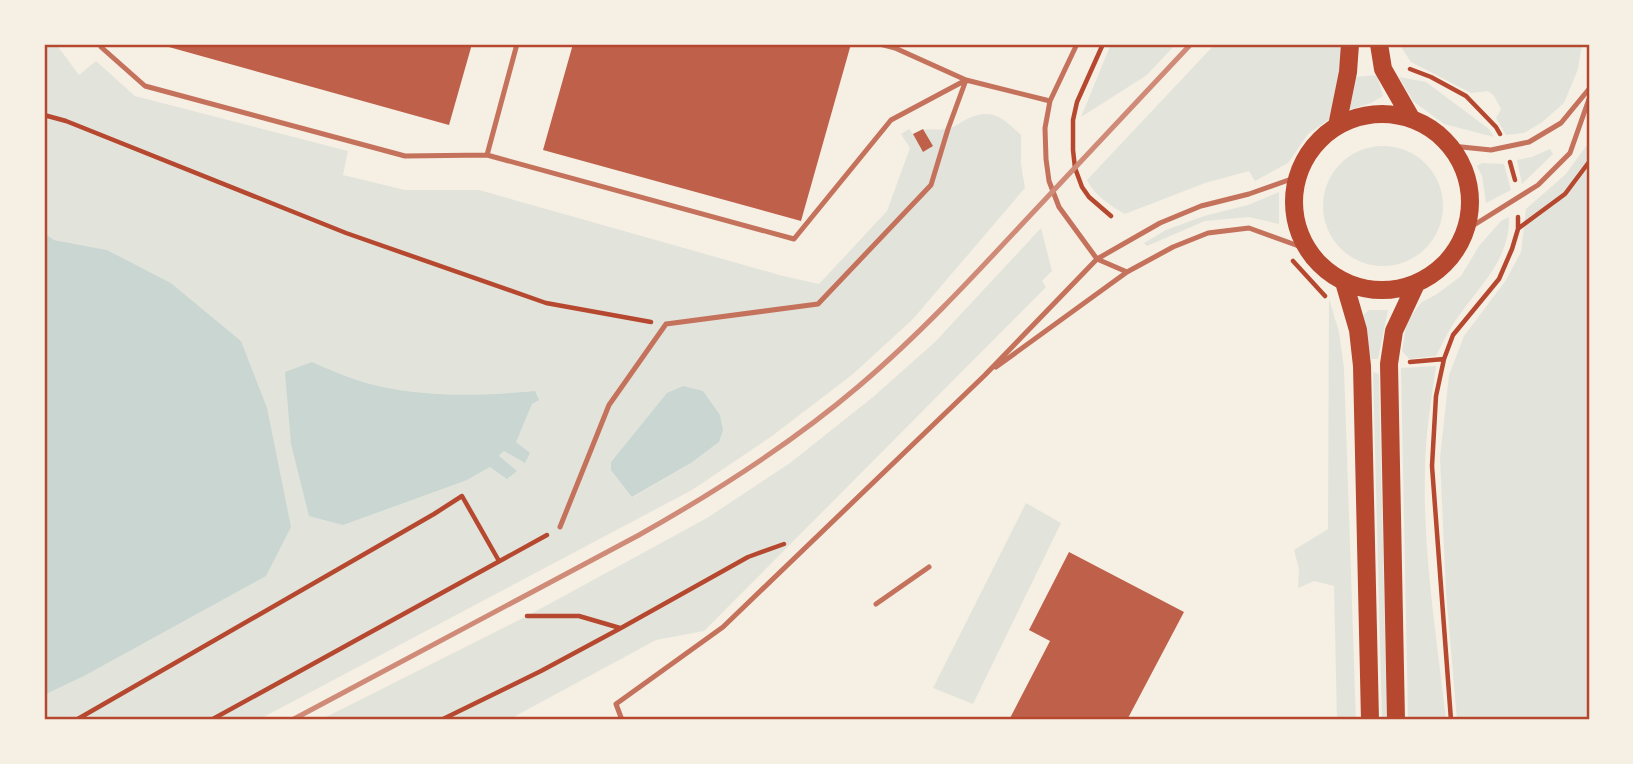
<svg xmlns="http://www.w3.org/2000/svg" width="1633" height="764" font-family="'Fira Sans',sans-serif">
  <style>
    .green { fill: #e2e4dc; fill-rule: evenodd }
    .water { fill: #c9d6d2 }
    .building { fill: #bf614a }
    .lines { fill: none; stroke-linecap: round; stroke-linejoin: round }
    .path { stroke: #b5482f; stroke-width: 4.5 }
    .service { stroke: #c5725c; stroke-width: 5 }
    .primary { stroke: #b5482f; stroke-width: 18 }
    .rail { stroke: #cf8b77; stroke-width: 5 }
    .neatline { fill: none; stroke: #b5482f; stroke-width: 2.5 }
  </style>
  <rect width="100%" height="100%" fill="#f6efe4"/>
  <path class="green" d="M44,44H56L79,75L96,61L135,96L348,151L343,175L405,190H479L783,276L819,284L887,211L910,148L901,134L909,129L913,134C927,126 932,131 946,129C953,128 960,123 967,119C992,107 1003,118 1021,135V164L1025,188L913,319L853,374L772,436L692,490L258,720H44V695L82,677L241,341L171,283L107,250L54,240L44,233ZM312,362C329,369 346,377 363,382C419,398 477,396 535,391L532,404L515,443L525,463L504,451L490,467L466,480ZM683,386L719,442L691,463L633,497L611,462L667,394Z
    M1111,44H1176L1147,75L1081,117Z
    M1215,44L1359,45L1355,77L1377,75L1383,96L1371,103L1337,114L1308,134L1288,163L1255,181L1249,171L1205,183L1125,214C1112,207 1093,194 1087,180Z
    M1399,44H1582L1578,69L1564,103L1541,123L1524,133L1506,135L1496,118L1501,109L1494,96L1488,91L1471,93L1411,62Z
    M1399,77L1426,82L1489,129L1494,137L1444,124L1413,101Z
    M1589,142V720H1457L1446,592L1440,458L1449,375L1464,336L1506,280L1521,252L1526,209L1566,174Z
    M1323 206a60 60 0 1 1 120 0a60 60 0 1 1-120 0Z
    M1550,149L1553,154L1522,184L1517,160L1532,157Z
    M1482,163L1504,164L1511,190L1486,203L1482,176L1477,166Z
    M1279,192V224L1249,217L1205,221L1147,246L1144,243L1166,230L1204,216L1248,205Z
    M1509,217C1510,260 1480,285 1458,317C1449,329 1443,343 1436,356L1409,359L1402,351L1407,321L1422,302L1437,294L1461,276L1479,246L1501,221Z
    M1041,228L1052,271L1042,281L1046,287L704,631L656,640L508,720H320L527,616L707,518L790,463L873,397L935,342Z
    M1329,299L1339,332L1344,368L1356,720H1337L1334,586L1314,581L1298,588L1299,569L1294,550L1328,529Z
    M1369,310H1388L1378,359H1371L1363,315Z
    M1436,366C1431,401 1425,437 1425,473C1423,555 1437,639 1446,720H1408L1401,368Z
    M1373,372L1379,374L1387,720H1382Z
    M1026,503L1061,523L973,704L933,688Z"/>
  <path class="water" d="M44,233L54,240L107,250L171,283L241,341L267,408L291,527L266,576L82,677L44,695Z
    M312,362C329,369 346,377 363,382C419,398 478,396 535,391L539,400L532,404L516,442L530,453L525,463L504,451L499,456L517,471L507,479L490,467L467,480L343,525L309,516L291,444L285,372Z
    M683,386L703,391L720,415L723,430L719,442L691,463L632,497L611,470V462L667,393Z"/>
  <path class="building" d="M158,44H472L449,125Z
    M573,44H851L801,221L543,150Z
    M923,129L933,146L923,152L913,134Z
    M1069,552L1184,612L1127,720H1009L1050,641L1029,630Z"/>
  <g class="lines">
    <path class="path" d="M1103,44L1077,102L1073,120V150L1075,168L1082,187L1089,197L1111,216
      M1410,69L1431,77L1466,96L1496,127L1500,134
      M44,115L66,121L346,233L546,303L651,322
      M1510,162L1515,180
      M1519,228L1565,194L1589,162
      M1293,261L1325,296
      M1410,362L1444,359
      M527,616H579L620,628
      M76,720L434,514L462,496L499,561
      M211,720L547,535
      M441,720L541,671L621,628L748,557L784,544
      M1451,720L1432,466L1436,396L1444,359L1453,335L1499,279L1512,249L1518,229V217"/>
    <path class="service" d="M101,44V47L145,86L405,156L487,155L794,239L891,120L966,80
      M880,44L895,48L966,80
      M1077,44L1050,101L1045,128L1046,159L1049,181L1059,207L1097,259L1127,272
      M1452,146L1491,150L1529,142L1561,123L1589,89
      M487,155L517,44
      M1466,230L1538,185L1570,153L1589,99
      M996,367L1127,272L1173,247L1208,233L1249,228L1307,249
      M560,527L609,405L666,324L818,304L931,185L948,129L966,80L1050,101
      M876,604L929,567
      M622,720L616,704L723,627L985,375L1097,259L1160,223L1201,206L1249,194L1297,177"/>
    <path class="primary" d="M1379,44L1383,69L1411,118
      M1294 202a88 88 0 1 1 176 0a88 88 0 1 1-176 0Z
      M1337,126L1348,72L1350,44
      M1344,282L1358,330L1362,366L1370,720
      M1396,720L1389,364L1394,331L1416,284"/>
    <path class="rail" d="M292,720L639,535C717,491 791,444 859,386C918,336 971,279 1024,222C1080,162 1136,103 1191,44"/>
  </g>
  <rect width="1633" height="764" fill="none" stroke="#f6efe4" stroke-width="91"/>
  <rect x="46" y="46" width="1542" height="672" class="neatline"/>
</svg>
